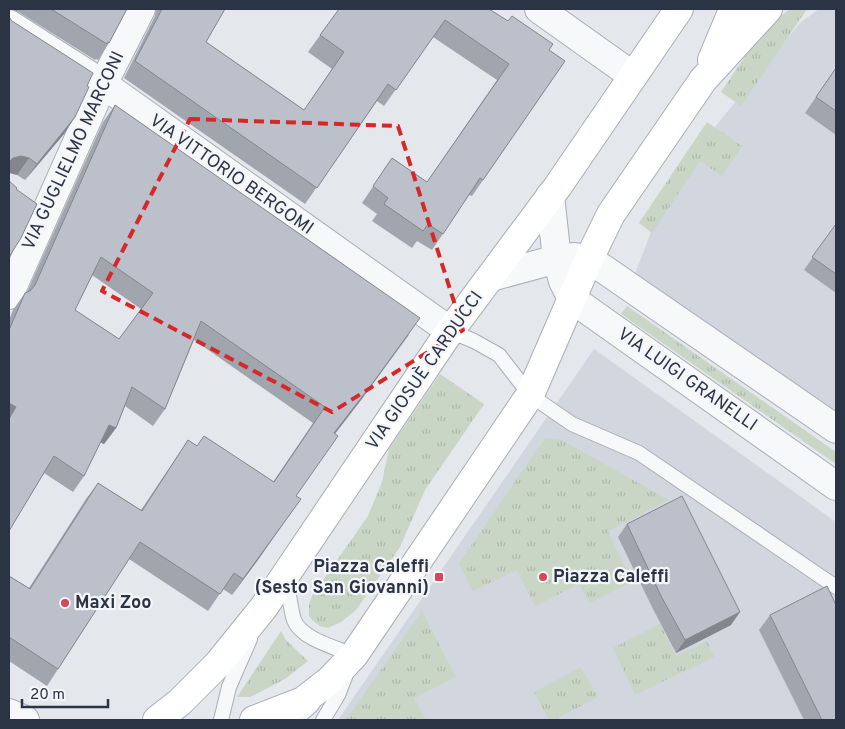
<svg xmlns="http://www.w3.org/2000/svg" width="845" height="729" font-family="Overpass,sans-serif">
  <style>
    .built { fill: #d2d6de }
    .grass { fill: url(#grass-tufts) }
    .lines { fill: none; stroke-linecap: round; stroke-linejoin: round }
    .service-casing { stroke: #a9aeb7; stroke-width: 16 }
    .minor-casing { stroke: #a9aeb7; stroke-width: 30 }
    .tertiary-casing { stroke: #a9aeb7; stroke-width: 30 }
    .secondary-casing { stroke: #a9aeb7; stroke-width: 30 }
    .service { stroke: #f7f8fa; stroke-width: 14 }
    .minor { stroke: #f7f8fa; stroke-width: 28 }
    .tertiary { stroke: #f7f8fa; stroke-width: 28 }
    .secondary { stroke: #fff; stroke-width: 28 }
    .wall { fill: #a1a5ae; fill-rule: evenodd }
    .shaded-wall { fill: #83868d }
    .building { fill: #bbc0ca; stroke: #83868d; fill-rule: evenodd }
    .marked { fill: none; stroke: #d62828; stroke-width: 4; stroke-dasharray: 10 6; stroke-linejoin: round }
    .poi-dot { fill: #d1495b; stroke: #f4f6f9; stroke-width: 2 }
    .labels { text-anchor: middle; dominant-baseline: central; stroke-width: 4.5; stroke-linejoin: round; paint-order: stroke }
    .street-label { font-size: 18px; fill: #2b3445; stroke: #f4f6f9 }
    .poi-label { font-size: 18px; font-weight: bold; fill: #2b3445; stroke: #f4f6f9; text-anchor: start }
  </style>
  <defs>
    <pattern id="grass-tufts" width="24" height="20" patternUnits="userSpaceOnUse" patternTransform="scale(1.25)"><rect width="24" height="20" fill="#c9d6c5"/><path d="M3 7l-1-3M5 7V3M7 7l1-3M15 17l-1-3M17 17v-4M19 17l1-3" fill="none" stroke="#adb8ab"/></pattern>
  </defs>
  <rect width="100%" height="100%" fill="#e4e7ec"/>
  <path class="built" d="M819,9H836V412L635,274L670,182L799,24Z
    M594,349L836,522V720H338Z"/>
  <path class="grass" d="M790,9H807L741,106L721,92C741,63 761,29 790,9Z
    M707,122L742,146L722,176L700,161L652,233L639,223Z
    M627,306L836,452V464L621,314Z
    M440,374L484,404L425,490L400,547L356,610L341,622L328,628L320,626L313,621L309,616V604L312,596L368,516L382,482L389,449Z
    M545,438L562,440L669,500L608,531L632,582L589,603L579,584L535,606L517,570L473,591L459,563Z
    M422,611L456,677L414,698L426,720H346Z
    M660,624L676,656L707,641L714,657L635,695L613,648Z
    M281,631L286,640L308,661L285,679L250,697H237Z
    M581,667L598,697L554,720H549L534,692Z"/>
  <g class="lines">
    <g class="service-casing">
      <path id="service" d="M450,331L474,341L499,355L530,395L572,424L639,453L836,587
        M286,578C289,591 290,607 294,620C301,639 337,648 354,655
        M221,720L229,687L250,639
        M295,720L312,705
        M323,720L338,695L347,672"/>
    </g>
    <g class="minor-casing">
      <path id="minor" d="M539,9L633,76
        M9,24L103,84L450,331
        M9,295L103,84L141,9
        M9,713L25,720"/>
    </g>
    <g class="tertiary-casing">
      <path id="tertiary" d="M550,196L557,259L563,281L572,299L836,486
        M491,277L557,259L575,257L589,259L836,429"/>
    </g>
    <g class="secondary-casing">
      <path id="secondary" d="M712,60L730,17L736,9
        M157,720L180,702L218,664L264,607L450,331L558,186L679,9
        M254,720L303,701L330,680L354,655L530,395L589,259L611,214L703,80L768,9"/>
    </g>
    <use href="#service" class="service"/>
    <use href="#minor" class="minor"/>
    <use href="#tertiary" class="tertiary"/>
    <use href="#secondary" class="secondary"/>
  </g>
  <path class="wall" d="M11,9H127L109,43L98,60L96,59L95,60L17,11Z
    M156,9H225L206,42L304,110L332,69L308,52L339,9H489L565,61L472,196L469,195L432,250L417,241L412,248L372,221L377,214L362,203L392,158L427,182L497,80L433,37L384,106L377,101L305,204L124,78L155,16Z
    M12,21L87,86L75,117L64,134L25,180L17,175L10,172Z
    M836,68V135L805,113Z
    M115,105L409,335L361,400L335,434L296,496L260,557L232,595L223,589L208,611L129,559L58,669L47,686L9,661V576L29,588L86,499L98,483L141,510L188,440L197,446L273,482L313,423L194,340L165,409L153,426L125,406L116,428L104,444L100,442L84,476L73,492L44,473L9,531V320L13,310L25,293L27,292L103,122ZM92,275L141,309L119,339L75,310Z
    M836,224V293L804,270Z
    M627,524L731,625L676,653L653,609L618,537Z
    M770,615L836,720H804L759,630Z"/>
  <path class="shaded-wall" d="M11,9H19L17,11Z
    M75,117L64,134L25,180L37,164Z
    M21,156L29,158L17,175L9,173V162L13,158Z
    M420,318L361,400L322,450L334,433Z
    M9,403L16,407L9,417Z
    M109,425L116,428L104,444L97,441Z
    M301,499L260,557L232,595L243,579Z
    M740,612L731,625L676,653L685,640Z"/>
  <path class="building" d="M51,9H127L109,43L108,42L107,44Z
    M162,9H225L206,42L304,110L344,52L320,35L339,9H489L508,21L512,16L553,44L549,50L565,61L483,180L480,178L443,234L428,224L423,231L384,204L388,198L373,186L392,158L427,182L509,64L445,20L396,90L388,84L317,188L135,61Z
    M9,17L12,21L93,73L87,86L89,87L75,117L37,164L29,158L21,156L13,158L9,162Z
    M836,68V111L816,97Z
    M115,105L420,318L372,384L334,433L338,436L296,496L301,499L243,579L234,573L220,594L140,542L58,669L9,637V576L30,589L98,483L142,511L188,440L197,446L204,436L274,482L325,407L201,321L165,409L132,387L116,428L109,425L84,476L54,456L9,531V419L16,407L9,403V330L25,293L30,291L35,285ZM101,257L153,293L119,339L75,310Z
    M9,181L17,188L16,189L37,204L21,238L9,257Z
    M836,224V274L812,257Z
    M682,496L740,612L685,640L661,596L627,524Z
    M827,586L836,605V720H822L770,615Z"/>
  <path class="marked" d="M190,119L398,126L463,330L332,412L102,291Z"/>
  <g class="poi-dot">
    <rect x="434" y="572" width="10" height="10" rx="2.5"/>
    <circle cx="543" cy="577" r="5"/>
    <circle cx="65" cy="603" r="5"/>
  </g>
  <g class="labels">
    <g class="street-label">
      <text transform="translate(74 151) rotate(-65)">VIA GUGLIELMO MARCONI</text>
      <text transform="translate(231 175) rotate(35)">VIA VITTORIO BERGOMI</text>
      <text transform="translate(425 371) rotate(-55)">VIA GIOSUÈ CARDUCCI</text>
      <text transform="translate(687 380) rotate(35)">VIA LUIGI GRANELLI</text>
    </g>
    <g class="poi-label">
      <text x="429" y="567" text-anchor="end">Piazza Caleffi<tspan x="429" dy="21">(Sesto San Giovanni)</tspan></text>
      <text x="553" y="577">Piazza Caleffi</text>
      <text x="75" y="603">Maxi Zoo</text>
    </g>
  </g>
  <rect width="845" height="729" fill="none" stroke="#2b3445" stroke-width="20"/>
  <path d="M22 699v8h86v-8" fill="none" stroke="#2b3445" stroke-width="2.5"/>
  <text x="30" y="699" font-size="15" fill="#2b3445" stroke="#f4f6f9" stroke-width="4" paint-order="stroke">20 m</text>
</svg>
